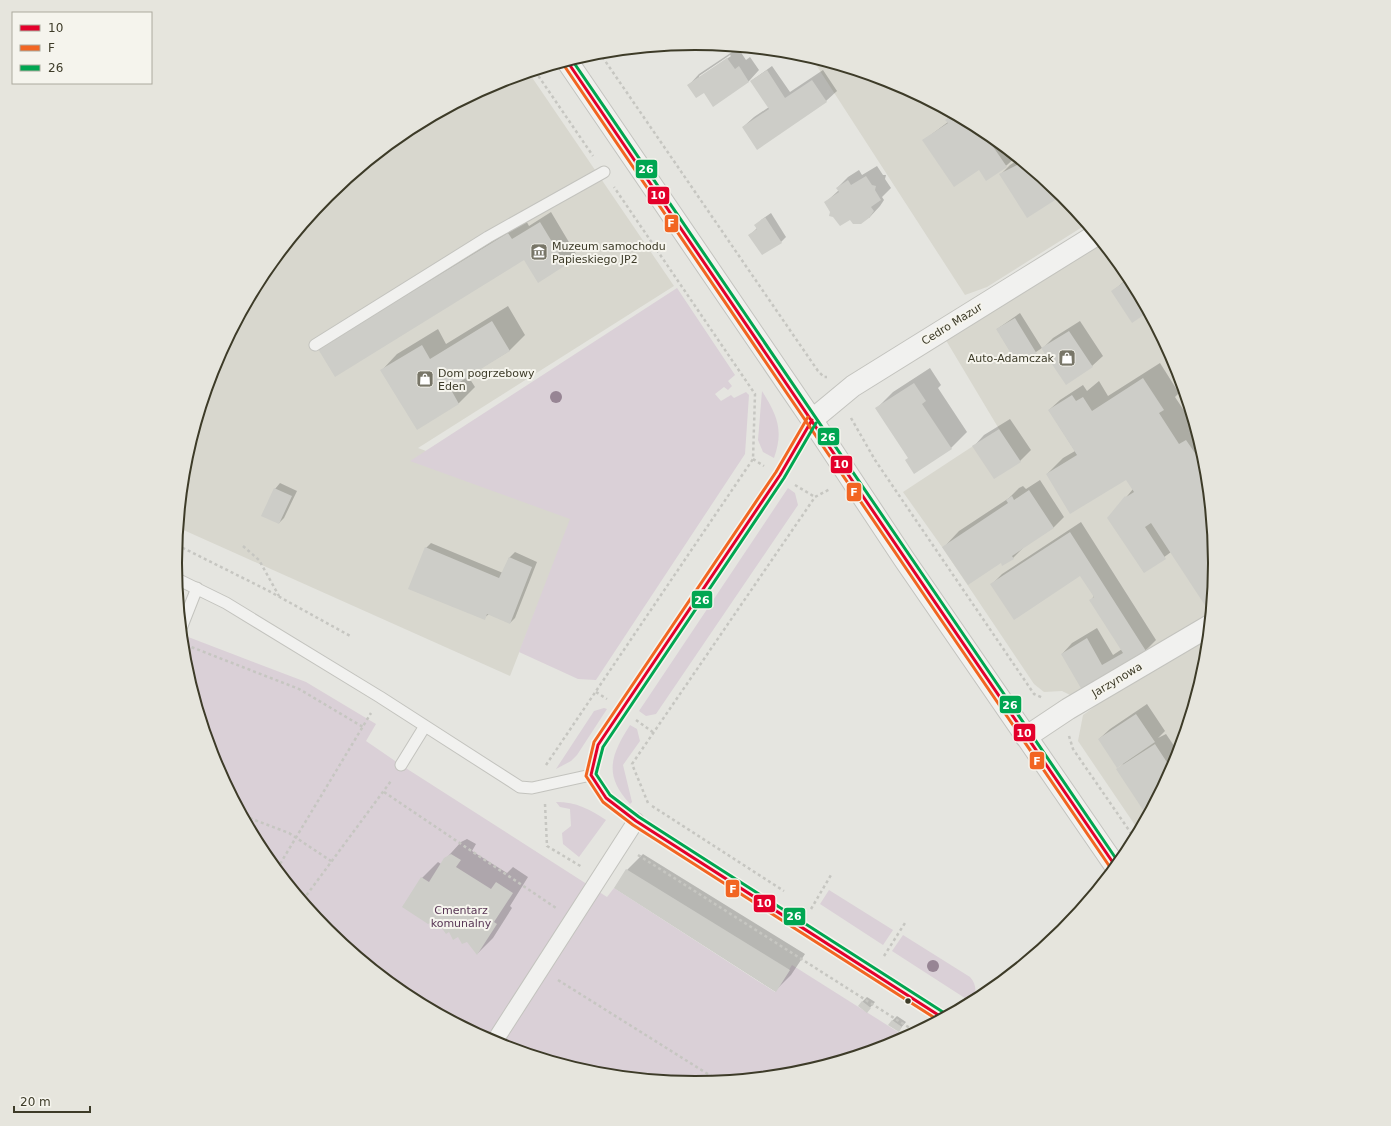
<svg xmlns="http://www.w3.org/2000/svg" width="1391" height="1126" font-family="'DejaVu Sans',sans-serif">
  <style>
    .built { fill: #d8d7ce }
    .green { fill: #dad0d7 }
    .shadow { fill: #0003; fill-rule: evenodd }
    .building { fill: #cdcdc8 }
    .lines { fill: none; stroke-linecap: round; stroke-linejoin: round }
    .service-casing { stroke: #c3c3be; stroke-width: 13 }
    .pedestrian-casing { stroke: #c3c3be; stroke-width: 18 }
    .minor-casing { stroke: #c3c3be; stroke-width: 23 }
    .path { stroke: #c6c6c1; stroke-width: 2.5; stroke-dasharray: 3 3; stroke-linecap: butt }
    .service { stroke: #f1f1ef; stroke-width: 11 }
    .pedestrian { stroke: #f1f1ef; stroke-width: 16 }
    .minor { stroke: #f1f1ef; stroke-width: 21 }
    .bus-1-casing { stroke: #f5f4ed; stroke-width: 6 }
    .bus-2-casing { stroke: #f5f4ed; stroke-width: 6 }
    .bus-3-casing { stroke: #f5f4ed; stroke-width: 6 }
    .bus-1 { stroke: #e4002b; stroke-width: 3 }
    .bus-2 { stroke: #f26522; stroke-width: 3 }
    .bus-3 { stroke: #00a651; stroke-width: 3 }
    .tree { fill: #978594 }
    .bus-dot { fill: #3d3b28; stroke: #f5f4ed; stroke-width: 1.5 }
    .labels { text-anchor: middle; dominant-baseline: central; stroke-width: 4; stroke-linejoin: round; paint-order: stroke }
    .poi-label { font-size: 11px; fill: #3d3b28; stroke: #f5f4ed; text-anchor: start }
    .street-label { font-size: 11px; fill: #3d3b28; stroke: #f5f4ed }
    .park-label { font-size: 11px; fill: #583655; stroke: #f5f4ed }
    .rim { fill: none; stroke: #3d3b28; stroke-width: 2 }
    .line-badge { stroke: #f5f4ed; stroke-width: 1.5 }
    .badge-label { font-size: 11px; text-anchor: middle; font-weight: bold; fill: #fff }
  </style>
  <rect width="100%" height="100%" fill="#e5e5e0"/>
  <path class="built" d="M811,57L895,83L985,131L1063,195L1087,224L987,287L965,295Z
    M529,73L674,286L418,448L576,507L510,676L179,528L186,461L215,364L263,274L328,195L407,131L497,83Z
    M1101,241L1128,274L1176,364L1206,462L1215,563L1211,613L1072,696L1062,691L1044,692L1034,684L942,547L903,492L999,429L944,337Z
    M1208,637L1205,665L1176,762L1139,831L1078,741L1083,715L1112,694Z"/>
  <path class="green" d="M677,288L735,375L728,381L732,386L728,390L724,387L715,394L721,401L731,395L734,398L746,392L749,395L745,454L596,680L578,679L519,652L570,519L410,461Z
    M762,391C777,415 784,430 774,458L763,452L758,440Z
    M788,488L795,493L798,505L656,714L646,716L639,711Z
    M183,635L306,682L376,724L366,741L401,765L607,897L614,888L775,992L792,965L906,1037L894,1044L797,1073L695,1083L594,1073L496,1043L406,995L328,931L263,852L215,762L185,664Z
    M604,708L607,709L577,755L571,761L556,769L594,711Z
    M630,725L637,729L640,741L623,765L632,802L630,804C603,775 611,755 630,725Z
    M556,802C577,802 589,809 606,820L579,857L563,844L562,833L571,826L570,809L560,807Z
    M829,890L893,930L883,945L820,904Z
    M903,935L970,977C977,985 977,993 971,1002L892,951Z"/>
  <path class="shadow" d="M738,48L746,60L750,57L759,70L749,81L713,105L704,92L689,85L699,74ZM730,55L731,56L699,78V76Z
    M772,66L790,92L823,70L837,91L826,101L743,127L754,117L769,107L751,81Z
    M953,114L985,131L1016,157L1007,165L987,179L979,168L924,140L948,122L946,120Z
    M1019,159L1062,194L1000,175L1010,165Z
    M877,166L883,175H886L885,179L891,188L882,197L884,200L880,206L869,218L850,219L831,212L826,202L839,190L837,188L848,177L859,170L862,175Z
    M551,212L576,254L566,264L538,281L524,258L319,349L524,217L529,226Z
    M771,213L786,237L781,242L750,235L757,228L761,220Z
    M1129,277L1148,312L1132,321L1113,291Z
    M508,306L525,335L509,351L468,376L475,387L459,403L417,428L382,370L397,354L438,329L446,344Z
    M1020,313L1042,348L1018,364L997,329Z
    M1080,321L1103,356L1092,366L1043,348L1053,338Z
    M1160,363L1179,393L1175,397L1195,427L1206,462L1215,563L1211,607L1171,552L1144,572L1109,518L1133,489L1127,480L1047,474L1063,458L1075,451L1049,410L1060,400L1083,385L1087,391L1099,381L1108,396Z
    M930,368L941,385L938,388L967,432L951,448L909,458L877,408L893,392Z
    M1010,419L1031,450L1020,461L974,446L984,435Z
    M1040,480L1064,517L1053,528L1026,545L1013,558L1001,562L944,547L959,531L1009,498L1019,488L1023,486L1026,489Z
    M280,483L297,491L284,518L279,523L275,489Z
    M1081,522L1156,640L1146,650L1082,688L1062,654L1072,643L1097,628L1113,655L1122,649L1091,600L1094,596L1080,574L991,585L1002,574Z
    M431,543L503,573L509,558L515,552L537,562L515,618L510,623L489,614L484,618L426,548Z
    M1147,704L1165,731L1158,738L1166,734L1179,753L1176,762L1147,815L1118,770L1123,764L1099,739L1110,729Z
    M467,839L476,844L472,851L507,873L513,867L528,877L510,906L512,908L493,938L478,953L467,940L458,936L422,878L438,862L441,864L461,842Z
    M643,854L805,954L791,975L775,991L615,888L627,870Z
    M867,997L875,1002L867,1011L862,1002Z
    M897,1016L906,1022L898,1031L892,1021Z"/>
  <path class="building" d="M727,58L735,69L739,66L749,82L713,107L704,93L696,98L687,85Z
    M767,70L785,98L812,80L827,102L757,150L742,127L769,109L750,81Z
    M954,114L981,129L1007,167L986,181L979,170L954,187L922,140L948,123L945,120Z
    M1023,162L1063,195L1027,218L999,174Z
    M866,176L872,185L876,186L875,190L881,200L871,207L874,211L869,218L861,224H853L850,220L840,226L833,217L829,216L830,212L824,202L839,192L836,188L848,180L851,185Z
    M765,217L782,243L762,255L748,235L757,229L754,225Z
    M540,222L566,265L538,283L524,260L335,377L318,349L508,233L512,239Z
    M1130,278L1148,312L1132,323L1111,291Z
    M1015,318L1037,354L1018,365L996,329Z
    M492,321L510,351L450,388L459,404L417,430L380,370L422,345L430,359Z
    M1069,331L1093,367L1066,385L1041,348Z
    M1143,378L1164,410L1159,413L1179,444L1186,440L1206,469L1215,563L1211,609L1208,610L1151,523L1145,527L1166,559L1144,573L1107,518L1125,496L1126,497L1134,492L1126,480L1070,514L1046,474L1077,455L1048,410L1072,395L1076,401L1083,397L1092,411Z
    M914,383L926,401L922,404L952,449L914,474L905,460L908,458L875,408Z
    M999,429L1021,462L994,479L972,446Z
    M274,488L292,496L279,524L261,516Z
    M1029,490L1054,528L1012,556L1014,559L1002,566L1001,563L968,585L942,547L1008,503L1006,500L1012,496L1014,500Z
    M1070,532L1146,651L1082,690L1061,654L1087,638L1102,665L1123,653L1089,600L1094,597L1080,576L1014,620L990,584Z
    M425,547L499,578L509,557L532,567L510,624L487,614L485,620L408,589Z
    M1136,714L1155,742L1117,768L1098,739Z
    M1155,744L1172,770L1147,816L1116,769Z
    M451,854L461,860L456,867L491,889L496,882L513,893L494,922L497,924L477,955L467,942L462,944L458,937L453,940L449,932L446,934L441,927L438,929L433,922L428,924L402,907L421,877L429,882L444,858Z
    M626,869L790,970L776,992L614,888Z
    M862,1001L871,1008L867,1013L858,1006Z
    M892,1020L902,1027L899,1032L888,1025Z"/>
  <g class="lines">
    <g class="service-casing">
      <path id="service" d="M315,345L488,237L604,172
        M812,420L780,475L598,745L591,775L606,798L636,821L943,1018
        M177,579L226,603L380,697L520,787L532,788L591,775
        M182,626L197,588
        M401,765L425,726"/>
    </g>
    <g class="pedestrian-casing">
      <path id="pedestrian" d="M494,1042L636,821"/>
    </g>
    <g class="minor-casing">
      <path id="minor" d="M567,61L812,420L904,559L1116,867
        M812,420L853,386L1096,235
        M1026,737L1068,709L1209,626"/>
    </g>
    <path class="path" d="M599,52L818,371L824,377H827
      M535,71L593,156
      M851,418L875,460L1034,694L1043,698
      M753,459L764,466
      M795,485L815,497
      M177,545L267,590L352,637
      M243,546L259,560L279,596
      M186,645L299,689L363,727
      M596,692L607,699
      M636,720L654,733
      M1069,736L1073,749L1135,839
      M546,765L753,459L755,394L614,187
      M384,792L556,908
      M648,803L632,764L815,497L830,489
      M545,804L547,846L582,867
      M652,806L784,891
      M244,816L289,833L331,861
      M638,855L916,1032
      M277,869L371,713
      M303,900L391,781
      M811,909L831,875
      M884,956L905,923
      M558,980L719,1081"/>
    <use href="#service" class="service"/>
    <use href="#pedestrian" class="pedestrian"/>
    <use href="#minor" class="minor"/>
    <g class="bus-1-casing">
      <path id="bus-1" d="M567,61C750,330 932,599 1116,867
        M812,420L780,475L598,745L591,775L606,798L636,821L943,1018"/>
    </g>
    <g class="bus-2-casing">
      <path id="bus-2" d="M563,64C746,332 928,602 1112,870
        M808,417L776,472L594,742L586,776L603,802L633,825L938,1020"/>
    </g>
    <g class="bus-3-casing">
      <path id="bus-3" d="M572,60C755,327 935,596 1119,863
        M816,423L784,478L603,747L596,774L610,795L639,817L946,1014"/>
    </g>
    <use href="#bus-1" class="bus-1"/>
    <use href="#bus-2" class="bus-2"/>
    <use href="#bus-3" class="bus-3"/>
  </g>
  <g class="tree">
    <circle cx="556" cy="397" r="6"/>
    <circle cx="933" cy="966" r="6"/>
  </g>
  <defs>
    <g id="museum-square" transform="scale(0.9)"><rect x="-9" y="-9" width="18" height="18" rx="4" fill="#787668" stroke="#f5f4ed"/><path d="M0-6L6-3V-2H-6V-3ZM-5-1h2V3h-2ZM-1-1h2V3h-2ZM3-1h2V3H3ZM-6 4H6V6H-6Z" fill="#fff"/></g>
    <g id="shop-square" transform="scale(0.9)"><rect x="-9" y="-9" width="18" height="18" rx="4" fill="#787668" stroke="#f5f4ed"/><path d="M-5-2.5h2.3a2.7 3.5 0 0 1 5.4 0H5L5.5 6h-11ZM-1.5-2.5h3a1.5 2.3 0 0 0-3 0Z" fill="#fff"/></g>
  </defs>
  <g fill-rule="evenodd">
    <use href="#museum-square" x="539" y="252"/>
    <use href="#shop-square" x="1067" y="358"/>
    <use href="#shop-square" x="425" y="379"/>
  </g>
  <circle class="bus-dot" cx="908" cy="1001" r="3.5"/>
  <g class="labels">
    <g class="poi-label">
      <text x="552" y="246">Muzeum samochodu<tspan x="552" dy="13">Papieskiego JP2</tspan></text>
      <text x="1054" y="358" text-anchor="end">Auto-Adamczak</text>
      <text x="438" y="373">Dom pogrzebowy<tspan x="438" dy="13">Eden</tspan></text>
    </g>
    <g class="street-label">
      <text transform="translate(952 324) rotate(-32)">Cedro Mazur</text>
      <text transform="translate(1117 680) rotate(-31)">Jarzynowa</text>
    </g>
    <g class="park-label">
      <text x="461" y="910">Cmentarz<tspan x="461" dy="13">komunalny</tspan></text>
    </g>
  </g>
  <path d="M0 0H1391V1126H0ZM182 563a513 513 0 1 1 1026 0a513 513 0 1 1-1026 0Z" fill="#e6e5dd" fill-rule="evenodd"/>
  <path class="rim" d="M182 563a513 513 0 1 1 1026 0a513 513 0 1 1-1026 0Z"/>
  <g class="line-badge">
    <rect x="635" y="159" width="23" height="20" rx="4" fill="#00a651"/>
    <rect x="647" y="186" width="23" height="19" rx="4" fill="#e4002b"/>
    <rect x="664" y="214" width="15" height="19" rx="4" fill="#f26522"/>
    <rect x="817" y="427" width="23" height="19" rx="4" fill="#00a651"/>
    <rect x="830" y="455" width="23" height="19" rx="4" fill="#e4002b"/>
    <rect x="846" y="482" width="16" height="20" rx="4" fill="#f26522"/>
    <rect x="691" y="590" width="22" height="19" rx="4" fill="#00a651"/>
    <rect x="999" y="695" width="23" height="19" rx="4" fill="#00a651"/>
    <rect x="1013" y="723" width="23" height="19" rx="4" fill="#e4002b"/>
    <rect x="1029" y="751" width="16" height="19" rx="4" fill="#f26522"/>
    <rect x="725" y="879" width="15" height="19" rx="4" fill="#f26522"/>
    <rect x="753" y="894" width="23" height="19" rx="4" fill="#e4002b"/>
    <rect x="783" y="907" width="23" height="19" rx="4" fill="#00a651"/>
  </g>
  <g class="badge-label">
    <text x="646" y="173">26</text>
    <text x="658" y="199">10</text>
    <text x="671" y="227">F</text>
    <text x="828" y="441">26</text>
    <text x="841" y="468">10</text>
    <text x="854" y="496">F</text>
    <text x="702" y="604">26</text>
    <text x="1010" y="709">26</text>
    <text x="1024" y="737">10</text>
    <text x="1037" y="765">F</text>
    <text x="733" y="893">F</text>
    <text x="764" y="907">10</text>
    <text x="794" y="920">26</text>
  </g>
  <rect x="12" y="12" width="140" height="72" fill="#f5f4ed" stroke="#abaa9e"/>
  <rect x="20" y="25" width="20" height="6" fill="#e4002b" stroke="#abaa9e"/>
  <text x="48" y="32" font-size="12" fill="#3d3b28">10</text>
  <rect x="20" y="45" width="20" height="6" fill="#f26522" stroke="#abaa9e"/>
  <text x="48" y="52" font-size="12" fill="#3d3b28">F</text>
  <rect x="20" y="65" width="20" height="6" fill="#00a651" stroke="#abaa9e"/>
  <text x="48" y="72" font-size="12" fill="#3d3b28">26</text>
  <path d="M14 1106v6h76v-6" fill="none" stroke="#3d3b28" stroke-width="2"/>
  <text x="20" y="1106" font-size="12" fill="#3d3b28" stroke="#f5f4ed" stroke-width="3" paint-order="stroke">20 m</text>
</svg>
